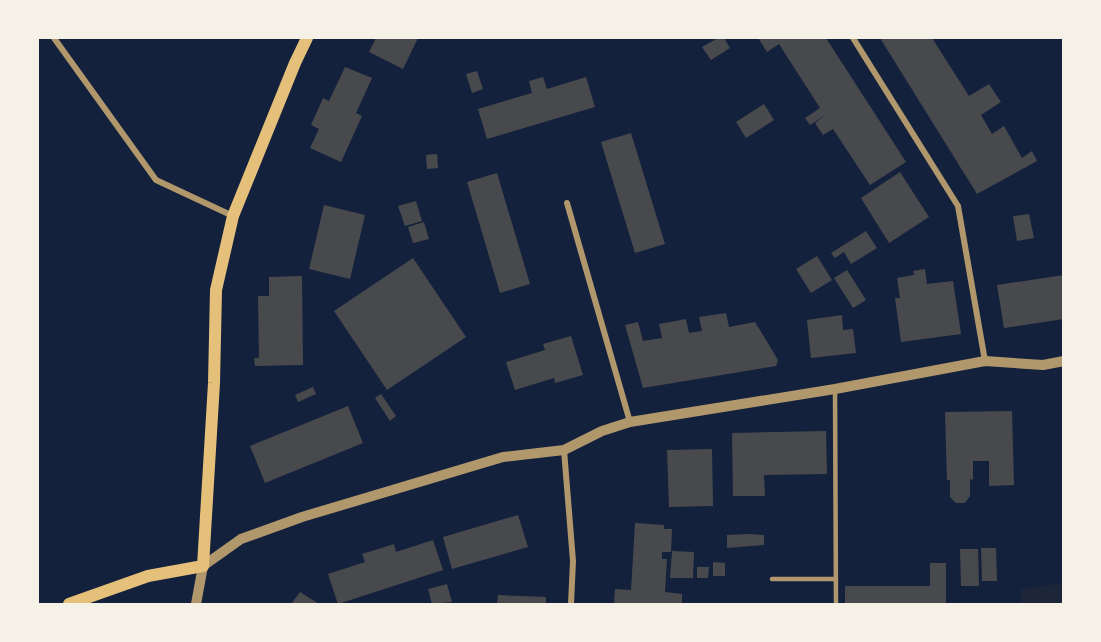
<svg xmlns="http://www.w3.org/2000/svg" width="1101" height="642" font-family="Helvetica,sans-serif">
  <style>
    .green { fill: #1d2539 }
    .building { fill: #48494c }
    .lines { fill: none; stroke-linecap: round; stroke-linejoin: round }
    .service { stroke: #b1986c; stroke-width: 4.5 }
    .minor { stroke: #b1986c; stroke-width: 6 }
    .tertiary { stroke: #b1986c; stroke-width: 10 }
    .secondary { stroke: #e5c07b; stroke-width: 12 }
  </style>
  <rect width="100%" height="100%" fill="#14213d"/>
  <path class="green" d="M1063,583V604H1022L1021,589Z"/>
  <path class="building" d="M376,38H418L403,69L369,52Z
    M718,38H724L730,48L711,60L702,47Z
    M761,38H826L906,162L870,185L833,129L823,135L815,123L825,115L810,125L805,118L820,108L779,44L767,52L759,39Z
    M880,38H932L969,96L989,84L1001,102L981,115L992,134L1004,126L1022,158L1032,151L1037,161L977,194Z
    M345,67L372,78L356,113L362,116L341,162L310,148L319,129L311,125L323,98L329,101Z
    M477,71L483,89L472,93L466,74Z
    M543,77L547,89L586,77L595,107L487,139L478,109L532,93L529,81Z
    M764,104L774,120L746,138L736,122Z
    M631,133L665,244L635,253L601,142Z
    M437,154L438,168L427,169L426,155Z
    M900,172L929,217L889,243L861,198Z
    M497,173L530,284L500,293L467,182Z
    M416,201L422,221L405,226L398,206Z
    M324,205L365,215L350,279L309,269Z
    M1029,214L1034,238L1017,241L1013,216Z
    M424,222L429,239L413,243L408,227Z
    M866,231L877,248L851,264L844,252L835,258L831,253Z
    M817,256L832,280L811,293L796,269Z
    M413,258L466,337L387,390L334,311Z
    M925,269L927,284L953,281L961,334L901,342L895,298H900L897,278L914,275L913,271Z
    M847,270L866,300L853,308L834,278Z
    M1064,275V319L1004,328L997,285Z
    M302,276L303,365L255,366L254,358H259L258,296H269V277Z
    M726,313L729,327L755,322L778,360L776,366L643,388L625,325L638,322L643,341L662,338L659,324L686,319L689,333L695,332L702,331L699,317Z
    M842,315L843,330L853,329L856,353L811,358L807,320Z
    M571,336L583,375L555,383L554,378L515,390L506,362L545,350L543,344Z
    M313,387L316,394L298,402L295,395Z
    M381,394L396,416L390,421L375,398Z
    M348,406L363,443L265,483L250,446Z
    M1012,411L1014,485L989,486V461H973V480L970,479V496L965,503H956L950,497V480H947L945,412Z
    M826,431L827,474L764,475L765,496H733L732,433Z
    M712,449L713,506L669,507L667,450Z
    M518,515L528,547L452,569L443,537Z
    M635,523L664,525V529H672L671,552H662V559H667L665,592L682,594V604H614L615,589L631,590Z
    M749,534L764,535V545L727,548V535Z
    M433,540L443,570L338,604L328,574L365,562L362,554L394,544L396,552Z
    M981,548H996L997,581H982Z
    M960,549H978L979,586H961Z
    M672,551L694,552L693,578H670Z
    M713,562L725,563V576H713Z
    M930,563H946V604H845V586H930Z
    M697,567H709L708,578H697Z
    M447,584L452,602L432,604L428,589Z
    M300,592L319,604H291Z
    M498,595L546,597V604H497Z"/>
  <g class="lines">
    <path class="service" d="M835,389L836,604
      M772,579H836"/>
    <path class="minor" d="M54,38L156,180L233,216
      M853,38L958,206L985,361
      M567,203L630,422
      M564,450L573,561L571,604"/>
    <path class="tertiary" d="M196,604L203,566L241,539L302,517L503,457L564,450L602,431L630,422L835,389L985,361L1043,365L1064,361"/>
    <path class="secondary" d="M69,604L148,576L203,566L214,383L216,290L233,216L295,63L307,38"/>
  </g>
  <rect width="1101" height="642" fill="none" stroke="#f6f1e7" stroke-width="78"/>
</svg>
